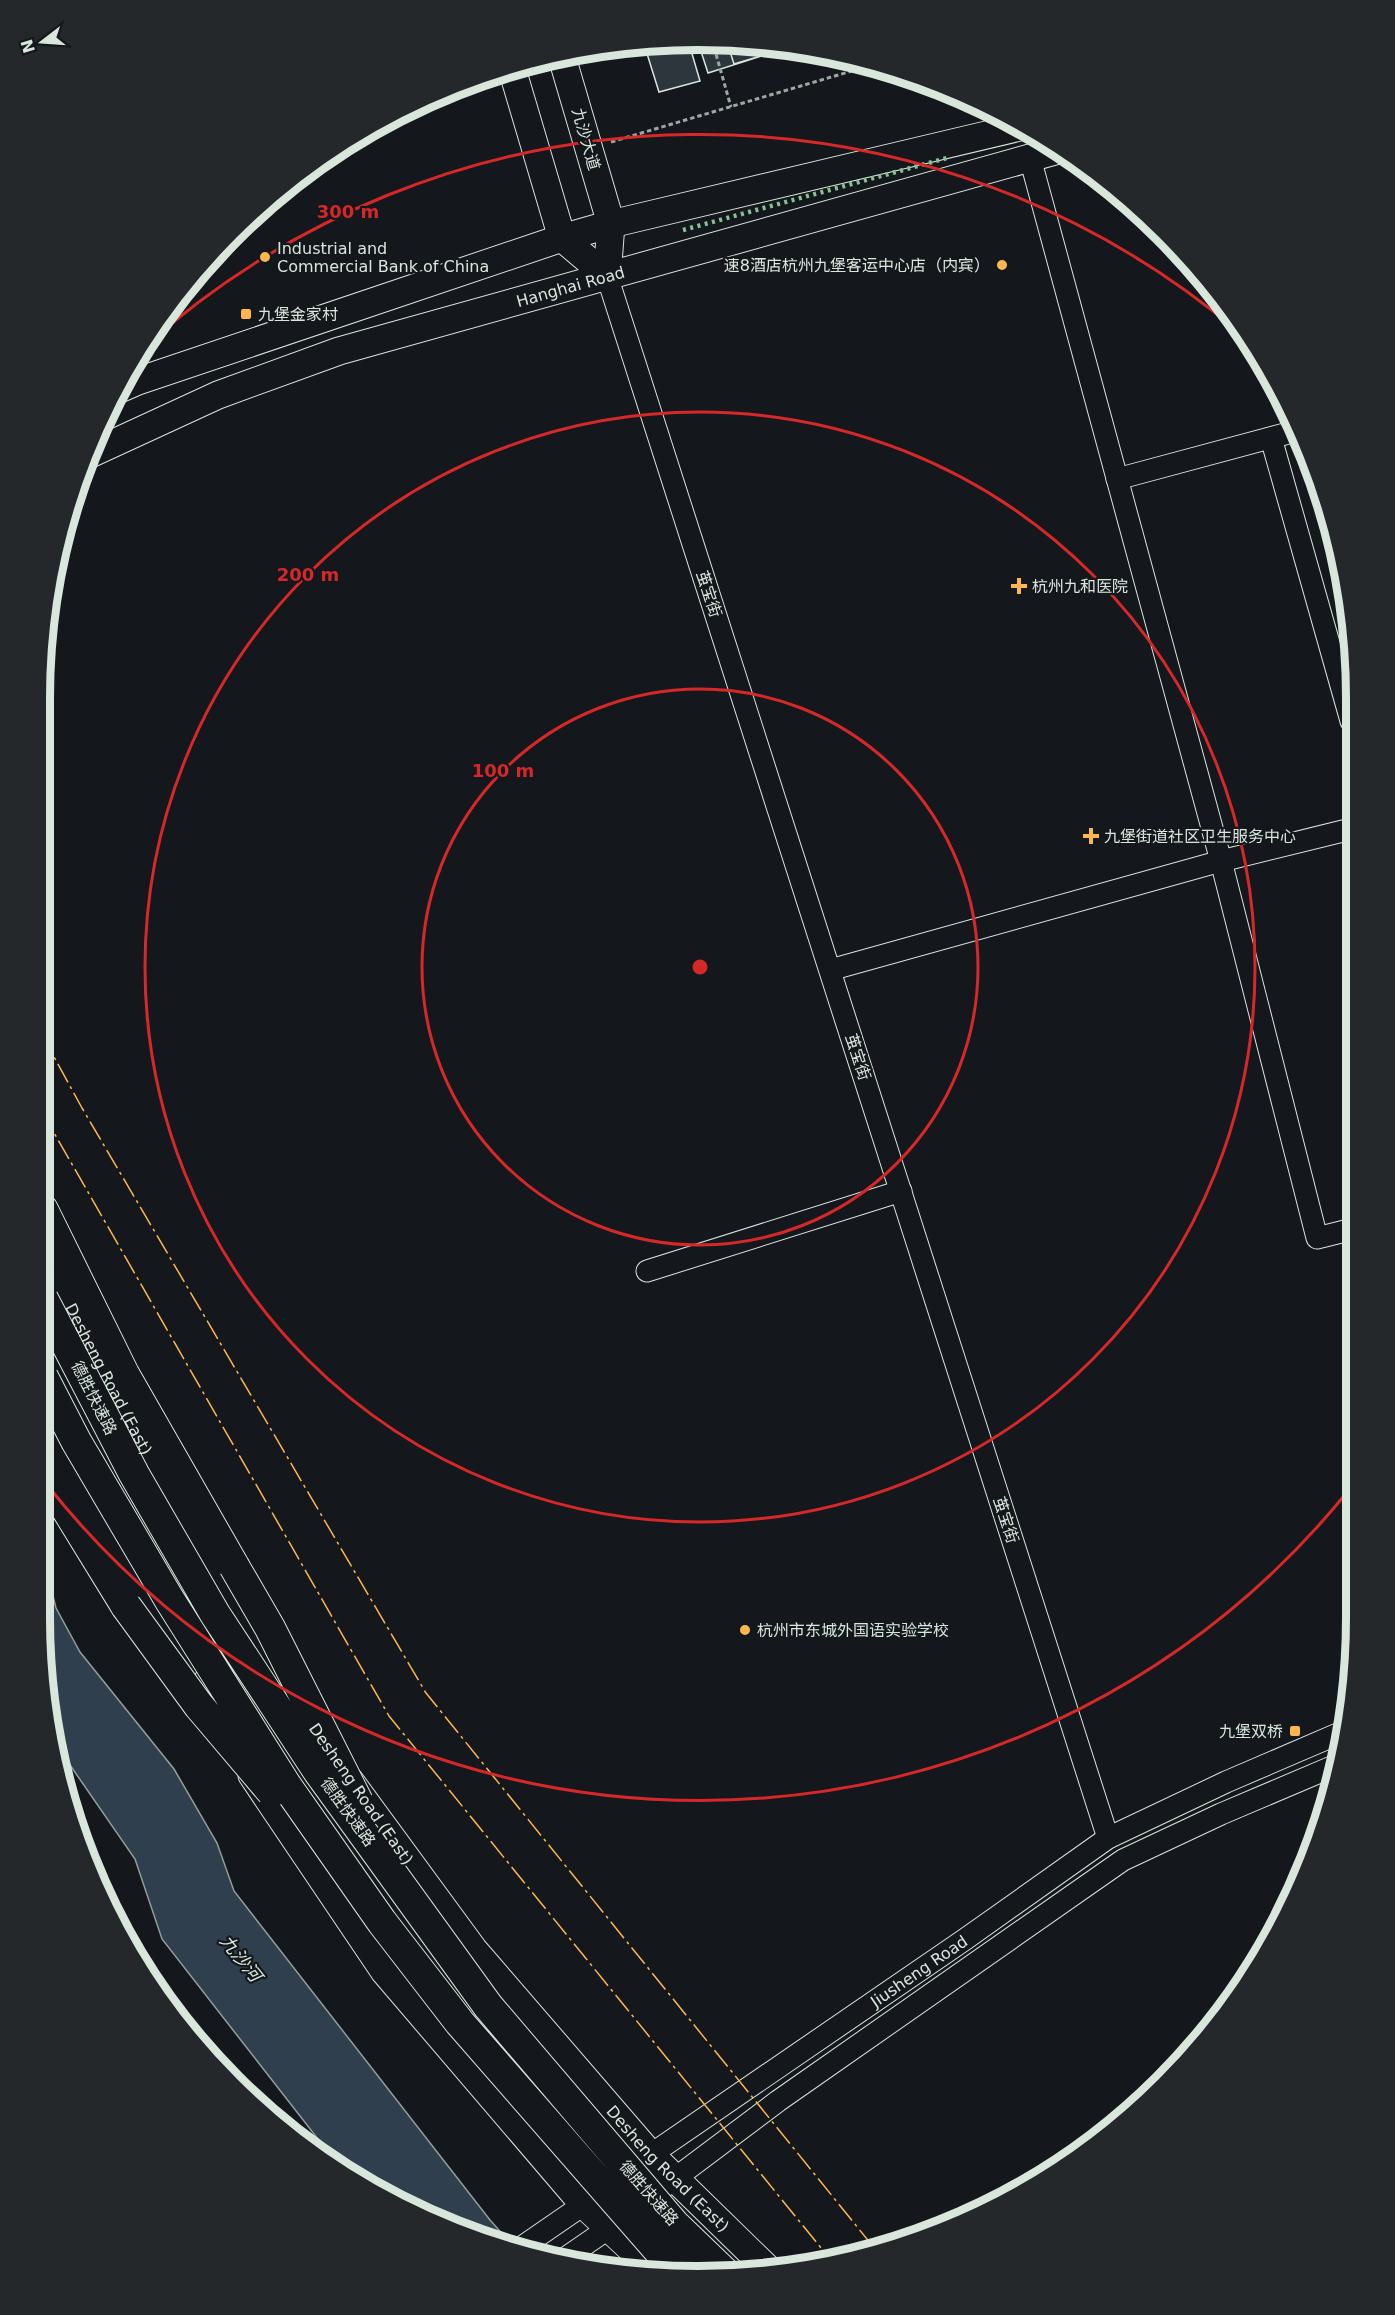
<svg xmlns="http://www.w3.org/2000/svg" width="1395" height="2315" font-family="'DejaVu Sans','Noto Sans SC',sans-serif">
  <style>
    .water { fill: #2f3f4d; stroke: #939e99; stroke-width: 1.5 }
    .building { fill: #2c363c; stroke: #d8e6dc; stroke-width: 1.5 }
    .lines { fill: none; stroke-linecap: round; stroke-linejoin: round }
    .minor-casing { stroke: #d8e6dc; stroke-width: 23 }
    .major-casing { stroke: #d8e6dc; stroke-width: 29 }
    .highway-casing { stroke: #d8e6dc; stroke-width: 32 }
    .path { stroke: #9da8a2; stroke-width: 3; stroke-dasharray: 4.5 3; stroke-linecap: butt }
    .minor { stroke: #14181c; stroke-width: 21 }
    .major { stroke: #14181c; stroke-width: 27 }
    .highway { stroke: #14181c; stroke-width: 30 }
    .highway-bridge-casing { stroke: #d8e6dc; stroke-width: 32; stroke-linecap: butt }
    .highway-bridge { stroke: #14181c; stroke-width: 30 }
    .hedge { stroke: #8ac095; stroke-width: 4.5; stroke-dasharray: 3 4.5; stroke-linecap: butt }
    .power { stroke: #ffb74d; stroke-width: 1.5; stroke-dasharray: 21 4.5 3 4.5; stroke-linecap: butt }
    .ring { fill: none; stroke: #d62828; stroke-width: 3 }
    .poi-dot { fill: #ffb74d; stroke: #14181c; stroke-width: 2 }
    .labels { text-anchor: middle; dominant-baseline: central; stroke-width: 4.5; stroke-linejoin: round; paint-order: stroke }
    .street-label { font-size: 16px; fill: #d8e6dc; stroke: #14181c }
    .poi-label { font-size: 16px; fill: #d8e6dc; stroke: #14181c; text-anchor: start }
    .water-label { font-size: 18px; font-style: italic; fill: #d8e6dc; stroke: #14181c }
    .rim { fill: none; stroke: #d8e6dc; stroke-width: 8 }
    .centre { fill: #d62828; stroke: #14181c; stroke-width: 3 }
    .ring-label { font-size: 18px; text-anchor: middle; font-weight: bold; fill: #d62828; stroke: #14181c; stroke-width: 4.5; stroke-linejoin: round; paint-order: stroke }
  </style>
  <rect width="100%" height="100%" fill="#14181c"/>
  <path class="water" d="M44,1560L56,1608L80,1652L174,1769L217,1843L234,1891L490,2220L515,2248L486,2241L406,2208L339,2166L162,1939L135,1859L70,1765L55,1748L45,1704Z"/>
  <path class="building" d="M697,39H698L787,48L708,73Z
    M688,40L700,81L659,92L644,44Z
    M727,42L776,47L777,51L734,64Z"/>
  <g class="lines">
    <g class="minor-casing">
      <g id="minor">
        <path d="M1030,158L1221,861L1317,1238L1353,1229"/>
        <path d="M607,276L1108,1838"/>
        <path d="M1271,438L1351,721"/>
        <path d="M1117,479L1296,431"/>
        <path d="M830,970L1221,861L1351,829"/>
        <path d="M647,1271L901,1191"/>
        <path id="s1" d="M640,2162L964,1940L1108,1838L1226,1782L1340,1733"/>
        <path d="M519,2249L596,2196"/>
        <path d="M564,2259L609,2228L778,2101L1123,1860L1221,1814L1334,1766"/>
      </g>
    </g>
    <g class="major-casing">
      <g id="major">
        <path d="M561,54L611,224L607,276"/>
        <path d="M512,69L562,238"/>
        <path d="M562,238L607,276"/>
        <path d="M122,388L138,381L562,238L611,224L1020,127"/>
        <path id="s2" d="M90,454L218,395L339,351L1062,149"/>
        <path id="s3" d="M43,1251C119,1402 198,1554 292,1694"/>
        <path d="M44,1430L184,1666"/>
        <path d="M252,1775L384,1971L584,2205L657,2273"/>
        <path id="s4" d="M350,1781L474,1950L650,2154L770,2271"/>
      </g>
    </g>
    <g class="highway-casing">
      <path id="highway" d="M43,1210L124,1374L234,1566
        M44,1464L67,1510L126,1606"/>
    </g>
    <path class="path" d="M712,40L731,107
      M611,142L872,65"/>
    <use href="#minor" class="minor"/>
    <use href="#major" class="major"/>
    <use href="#highway" class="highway"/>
    <g class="highway-bridge-casing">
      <path id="highway-bridge" d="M43,1299L134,1474L215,1614L318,1771L488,2006L674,2224L726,2274
        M43,1377L76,1441L169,1599L286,1785L382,1922L460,2023L660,2252L684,2275
        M234,1566L270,1628L358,1802
        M126,1606L199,1706L272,1792"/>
    </g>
    <use href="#highway-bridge" class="highway-bridge"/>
    <path class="hedge" d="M683,230L947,158"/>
    <path class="power" d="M42,1035L82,1108L426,1693L875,2249
      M42,1112L389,1716L830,2259"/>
  </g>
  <g class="ring">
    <circle cx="700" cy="967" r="278"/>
    <circle cx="700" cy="967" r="555"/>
    <path d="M1352 1486A833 833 0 0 1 48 1486M143 348A833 833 0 0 1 1241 334"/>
  </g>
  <g class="poi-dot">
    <circle cx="265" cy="257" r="6"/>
    <circle cx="1002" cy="265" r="6"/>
    <rect x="240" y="308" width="12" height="12" rx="3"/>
    <path d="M1016 577h6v6h6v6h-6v6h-6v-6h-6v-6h6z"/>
    <path d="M1088 827h6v6h6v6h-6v6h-6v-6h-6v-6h6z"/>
    <circle cx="745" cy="1630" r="6"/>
    <rect x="1289" y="1725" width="12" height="12" rx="3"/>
  </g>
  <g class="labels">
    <g class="street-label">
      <text transform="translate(586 139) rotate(74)">九沙大道</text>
      <text stroke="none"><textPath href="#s2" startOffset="510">Hanghai Road</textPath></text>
      <text transform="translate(709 594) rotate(72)">茧宝街</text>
      <text transform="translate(858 1057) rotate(72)">茧宝街</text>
      <text stroke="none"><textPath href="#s3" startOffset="144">Desheng Road (East)</textPath></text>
      <text transform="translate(94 1398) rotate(63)">德胜快速路</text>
      <text transform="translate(1006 1520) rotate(72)">茧宝街</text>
      <text transform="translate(361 1794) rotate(55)">Desheng Road (East)</text>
      <text transform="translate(348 1812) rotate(54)">德胜快速路</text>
      <text stroke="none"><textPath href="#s1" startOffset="338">Jiusheng Road</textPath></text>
      <text stroke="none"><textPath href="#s4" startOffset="502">Desheng Road (East)</textPath></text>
      <text transform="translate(649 2193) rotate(49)">德胜快速路</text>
    </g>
    <g class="poi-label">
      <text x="277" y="248">Industrial and<tspan x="277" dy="18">Commercial Bank of China</tspan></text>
      <text x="990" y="265" text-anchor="end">速8酒店杭州九堡客运中心店（内宾）</text>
      <text x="258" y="314">九堡金家村</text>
      <text x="1032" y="586">杭州九和医院</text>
      <text x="1104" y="836">九堡街道社区卫生服务中心</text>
      <text x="757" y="1630">杭州市东城外国语实验学校</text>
      <text x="1283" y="1731" text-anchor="end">九堡双桥</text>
    </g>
    <g class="water-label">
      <text transform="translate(241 1958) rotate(51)">九沙河</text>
    </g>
  </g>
  <path d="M0 0H1395V2315H0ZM698 50H698A648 648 0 0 1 1346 698V1618A648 648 0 0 1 698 2266H698A648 648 0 0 1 50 1618V698A648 648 0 0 1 698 50Z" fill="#24282b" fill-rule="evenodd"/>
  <path class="rim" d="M698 50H698A648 648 0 0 1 1346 698V1618A648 648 0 0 1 698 2266H698A648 648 0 0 1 50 1618V698A648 648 0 0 1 698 50Z"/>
  <circle cx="700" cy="967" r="9" class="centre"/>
  <g class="ring-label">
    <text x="348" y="218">300 m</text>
    <text x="308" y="581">200 m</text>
    <text x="503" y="777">100 m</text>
  </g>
  <g transform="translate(42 42) rotate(253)" stroke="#14181c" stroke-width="4.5" paint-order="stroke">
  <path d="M0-4.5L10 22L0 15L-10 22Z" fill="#d8e6dc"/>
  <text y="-9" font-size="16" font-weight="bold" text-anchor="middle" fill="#d8e6dc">N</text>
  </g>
</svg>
